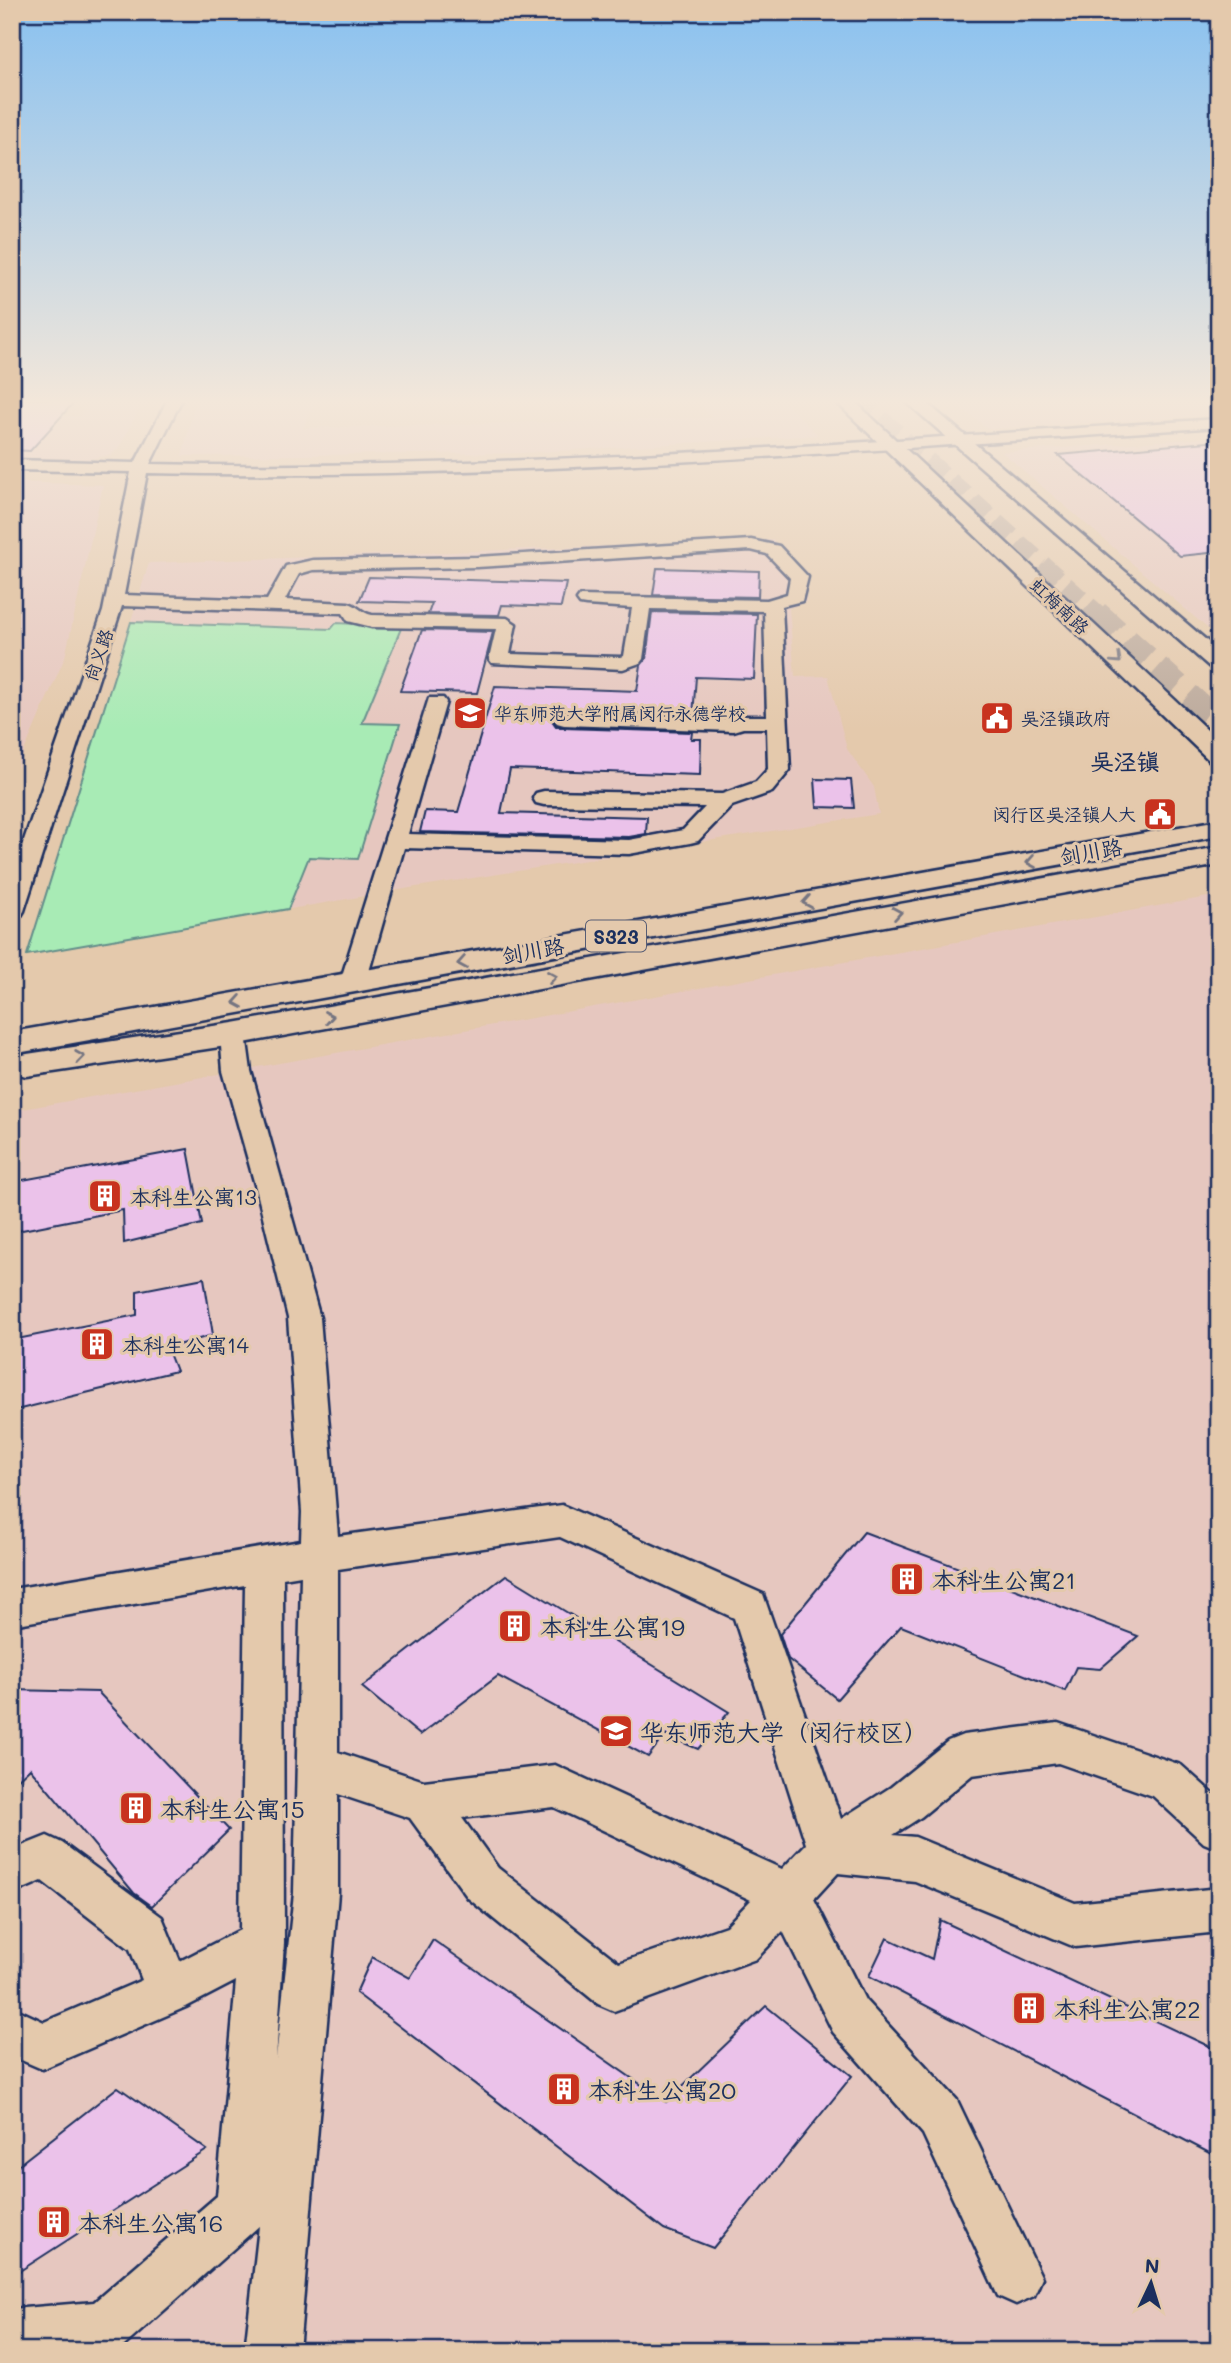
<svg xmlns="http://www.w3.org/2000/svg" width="1231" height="2363" font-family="Mali,'LXGW WenKai TC',sans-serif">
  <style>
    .built { fill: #e6c7bf }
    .green { fill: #a8ebb5; stroke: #628d8a; stroke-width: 2 }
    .building { fill: #ebc2ea; stroke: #1b2f5e; stroke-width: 2 }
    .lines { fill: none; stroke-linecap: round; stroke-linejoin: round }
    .highway-tunnel-far1 { stroke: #bcaa9c; stroke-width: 21; stroke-dasharray: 21 10; stroke-linecap: butt }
    .highway-tunnel { stroke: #bcaa9c; stroke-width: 27; stroke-dasharray: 27 14; stroke-linecap: butt }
    .minor-casing { stroke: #1b2f5e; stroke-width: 5 }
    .major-casing { stroke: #1b2f5e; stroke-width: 5 }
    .minor { fill: #e4c9ac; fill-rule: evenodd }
    .major { fill: #e4c9ac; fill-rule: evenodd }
    .oneway { stroke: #757481 }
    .labels { text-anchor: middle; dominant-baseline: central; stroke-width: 6; stroke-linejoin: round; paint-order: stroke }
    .far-street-label { font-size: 18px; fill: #1b2f5e; stroke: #e4c9ac }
    .far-poi-label { font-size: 18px; fill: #1b2f5e; stroke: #e4c9ac; text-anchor: start }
    .shield { fill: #e4c9ac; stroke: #575d75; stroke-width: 2 }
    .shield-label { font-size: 19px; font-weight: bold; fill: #1b2f5e }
    .street-label { font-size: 21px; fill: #1b2f5e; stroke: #e4c9ac }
    .poi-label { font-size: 21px; fill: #1b2f5e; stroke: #e4c9ac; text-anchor: start }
    .far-district-label { font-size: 23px; font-weight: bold; fill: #1b2f5e; stroke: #e4c9ac }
    .near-poi-label { font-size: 24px; fill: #1b2f5e; stroke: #e4c9ac; text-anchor: start }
  </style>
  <rect width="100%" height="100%" fill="#e4c9ac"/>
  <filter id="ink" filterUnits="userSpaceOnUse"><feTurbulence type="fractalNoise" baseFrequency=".0143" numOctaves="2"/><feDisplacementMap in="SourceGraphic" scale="14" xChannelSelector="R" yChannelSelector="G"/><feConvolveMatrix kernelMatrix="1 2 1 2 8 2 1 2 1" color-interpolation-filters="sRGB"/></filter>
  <g filter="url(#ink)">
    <path class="built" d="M91,399H144L119,448L110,455L90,459L12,457V415L79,416Z
      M196,399H317L303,428L712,418L696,399H781L818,435L523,453L182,456Z
      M949,399H1219V415L989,429Z
      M1219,437V638L1002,452Z
      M12,482L103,485L65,657L12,779Z
      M773,540L807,580L806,602L789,608L795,677L828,676L847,749L874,787L879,814L416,887L27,955L149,563Z
      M1219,895V2351H12V1111Z"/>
    <path class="green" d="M131,622L331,629L336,623L402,626L362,723L400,724L358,859L309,857L288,909L27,955Z"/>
    <path class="building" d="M12,399H77L30,451L12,450Z
      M1219,441V552L1180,556L1058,455Z
      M657,568L759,571L758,597L653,595Z
      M369,577L566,583L561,607L502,605L499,615L428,614L432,603L359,601Z
      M652,612L757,614L754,679L696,677L693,715L564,710L556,712L551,719L556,726L564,728L692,732L691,739H701L700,775L510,769L501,813L647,817L646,834L629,837L420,832L425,811L458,812L495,686L637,691L641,665L646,659Z
      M422,630L493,632L477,693L400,691Z
      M815,779L851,780L854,808L817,807Z
      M188,1149L202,1224L124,1243L123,1210L12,1232V1182Z
      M204,1278L213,1335L167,1348L176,1371L12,1411V1340L137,1315V1291Z
      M864,1532L1138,1636L1100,1669L1076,1667L1065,1691L901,1626L837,1699L788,1659L780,1634Z
      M506,1575L729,1712L698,1749L665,1735L648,1757L498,1676L420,1735L362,1687Z
      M12,1690L98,1692L229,1830L152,1906L134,1893L30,1768L12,1785Z
      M940,1920L1219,2051V2158L869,1976L887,1938L932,1959Z
      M433,1940L666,2102L766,2006L852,2076L713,2248L664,2229L356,1993L372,1957L410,1978Z
      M118,2087L207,2150L12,2276V2170Z"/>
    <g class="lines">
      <path class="highway-tunnel-far1" d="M857,399L1098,616"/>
      <path class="highway-tunnel" d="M1096,614L1219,724"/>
      <g class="minor-casing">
        <path id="minor" d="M168,399H182L150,464C506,472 863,441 1219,419V427C862,450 504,481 147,473L124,595L267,600L286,566L313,560L477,557L751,540L779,546L808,577L802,601L782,606L790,770L772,792L732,806L698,841L690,843L629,854L404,848L366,982L362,988L353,990L344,988L340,982L429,698H443L446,702L408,834L629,840L683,830L705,807L544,805L536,803L533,798L536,793L544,791L722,794L756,782L768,769L767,728H743L733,731L564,725L557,723L554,719L557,715L564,713L730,719L739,716H767L764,611L650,609L643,659L640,663L623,669L492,663L489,659L496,629L372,627L348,621L343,613L122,606L24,911L21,916L12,918V875L103,611L131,472L12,470V460L135,463ZM751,550L767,554L790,578L787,594L767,600L580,596L577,600L580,604L586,605L632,608L624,656L621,657L510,654L516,624L507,618L372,615C361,613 358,605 348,603L285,600L299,574L313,570L477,567Z
          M233,1025L242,1028L246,1034L251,1071L320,1318L338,1536L562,1505L763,1594L841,1819L891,1787L948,1741L963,1735L1058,1723L1181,1765L1219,1799V1849L1204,1843L1153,1796L1058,1763L972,1775L921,1817L893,1835L915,1837L1075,1903L1219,1888V1932L1075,1947L915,1881L838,1873L814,1899L865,2000L957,2100L1042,2278L1034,2296L1016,2304L998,2296L923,2134L833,2032L783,1931L756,1959L614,2011L598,2004L468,1898L410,1818L338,1794V1893L299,2351H245L259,2226L124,2346L111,2351H12V2309L94,2302L217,2196L236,1981L186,2007L42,2069L12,2056V2007L44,2022L142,1980L130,1949L42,1881L12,1894V1850L47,1836L62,1843L162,1917L180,1961L240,1930L245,1585L12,1625V1589L301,1541L302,1512L288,1318L257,1192L223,1071L220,1034L224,1028ZM560,1537L734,1618L806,1844L782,1869L555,1765L424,1781L338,1752V1569ZM301,1575L294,1893L276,2059L284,1943L283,1578ZM554,1807L751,1900L726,1926L619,1963L498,1868L462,1818Z"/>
      </g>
      <g class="major-casing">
        <path id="major" d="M833,399H852L1219,741V763L1210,761Z
          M903,399H922L1219,651V670L1211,668Z
          M1219,820V836L12,1054V1032Z
          M1219,847V865L233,1045L27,1076L15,1073L12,1069L15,1057L27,1054L233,1023Z"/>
      </g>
      <use href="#minor" class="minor"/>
      <use href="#major" class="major"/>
    </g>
    <defs><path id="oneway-chevron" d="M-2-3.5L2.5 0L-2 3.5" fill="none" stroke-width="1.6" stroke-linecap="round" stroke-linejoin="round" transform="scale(1.75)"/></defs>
    <g class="oneway">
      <use href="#oneway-chevron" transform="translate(1117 659) rotate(43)"/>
      <use href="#oneway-chevron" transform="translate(1031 862) rotate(170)"/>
      <use href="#oneway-chevron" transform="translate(807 902) rotate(170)"/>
      <use href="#oneway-chevron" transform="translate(897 913) rotate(-10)"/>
      <use href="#oneway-chevron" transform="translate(462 963) rotate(170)"/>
      <use href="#oneway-chevron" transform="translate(552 977) rotate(-10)"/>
      <use href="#oneway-chevron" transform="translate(238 1002) rotate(170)"/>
      <use href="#oneway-chevron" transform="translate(329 1017) rotate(-10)"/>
      <use href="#oneway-chevron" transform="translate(80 1057) rotate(-8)"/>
    </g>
  </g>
  <linearGradient id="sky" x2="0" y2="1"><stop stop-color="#89c1f0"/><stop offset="0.55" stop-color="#f3e7da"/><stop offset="1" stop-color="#f3e7da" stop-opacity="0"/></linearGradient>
  <rect width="1231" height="730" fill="url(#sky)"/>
  <defs>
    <g id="school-square" transform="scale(1.75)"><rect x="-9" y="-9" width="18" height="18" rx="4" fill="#c8321e" stroke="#e4c9ac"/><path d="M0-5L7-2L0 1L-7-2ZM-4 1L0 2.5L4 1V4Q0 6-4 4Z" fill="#fff"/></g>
    <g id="civic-square" transform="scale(1.75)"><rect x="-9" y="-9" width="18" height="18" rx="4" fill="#c8321e" stroke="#e4c9ac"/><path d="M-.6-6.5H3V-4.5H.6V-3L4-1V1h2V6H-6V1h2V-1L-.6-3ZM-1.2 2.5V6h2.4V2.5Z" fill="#fff"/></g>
    <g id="building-square" transform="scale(1.75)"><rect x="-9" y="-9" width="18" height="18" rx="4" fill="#c8321e" stroke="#e4c9ac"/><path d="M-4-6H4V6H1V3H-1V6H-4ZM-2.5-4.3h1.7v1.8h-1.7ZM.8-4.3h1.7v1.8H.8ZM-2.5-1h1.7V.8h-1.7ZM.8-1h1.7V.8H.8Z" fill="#fff"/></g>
    <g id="university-square" transform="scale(1.75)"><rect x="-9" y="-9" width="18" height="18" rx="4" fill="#c8321e" stroke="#e4c9ac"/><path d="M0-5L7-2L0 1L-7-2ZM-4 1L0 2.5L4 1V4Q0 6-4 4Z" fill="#fff"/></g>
  </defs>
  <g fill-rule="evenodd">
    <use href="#school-square" x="470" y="713"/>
    <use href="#civic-square" x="997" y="718"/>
    <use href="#civic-square" x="1160" y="814"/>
    <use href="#building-square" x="105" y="1196"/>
    <use href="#building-square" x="97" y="1344"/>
    <use href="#building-square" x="907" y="1579"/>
    <use href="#building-square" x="515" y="1626"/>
    <use href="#university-square" x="616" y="1731"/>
    <use href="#building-square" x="136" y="1808"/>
    <use href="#building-square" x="1029" y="2008"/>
    <use href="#building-square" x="564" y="2089"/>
    <use href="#building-square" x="54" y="2222"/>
  </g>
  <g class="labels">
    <g class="far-street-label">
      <text transform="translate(1060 606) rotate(43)">虹梅南路</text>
      <text transform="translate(98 655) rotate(-71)">尚义路</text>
    </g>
    <g class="far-poi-label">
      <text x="494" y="713">华东师范大学附属闵行永德学校</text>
      <text x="1021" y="718">吴泾镇政府</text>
      <text x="1136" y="814" text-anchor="end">闵行区吴泾镇人大</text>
    </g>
    <rect class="shield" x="586" y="920.5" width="60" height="31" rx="5"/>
    <g class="shield-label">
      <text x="616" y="936">S323</text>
    </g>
    <g class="street-label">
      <text transform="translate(1091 851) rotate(-10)">剑川路</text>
      <text transform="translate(533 950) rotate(-10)">剑川路</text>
    </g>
    <g class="poi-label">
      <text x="130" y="1196">本科生公寓13</text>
      <text x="122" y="1344">本科生公寓14</text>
    </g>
    <g class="far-district-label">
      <text x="1125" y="761">吴泾镇</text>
    </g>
    <g class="near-poi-label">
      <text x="932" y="1579">本科生公寓21</text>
      <text x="540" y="1626">本科生公寓19</text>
      <text x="640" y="1731">华东师范大学（闵行校区）</text>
      <text x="160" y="1808">本科生公寓15</text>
      <text x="1054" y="2008">本科生公寓22</text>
      <text x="588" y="2089">本科生公寓20</text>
      <text x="78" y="2222">本科生公寓16</text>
    </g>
  </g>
  <rect width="1231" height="2363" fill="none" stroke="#e4c9ac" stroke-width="42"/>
  <rect x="21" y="21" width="1189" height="2321" fill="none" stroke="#1b2f5e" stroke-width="2.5" filter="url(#ink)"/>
  <g transform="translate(1151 2283) rotate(4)" stroke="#e4c9ac" stroke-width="5" paint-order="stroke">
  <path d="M0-5L12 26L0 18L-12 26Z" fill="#1b2f5e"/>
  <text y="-10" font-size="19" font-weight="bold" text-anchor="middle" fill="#1b2f5e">N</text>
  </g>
</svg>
